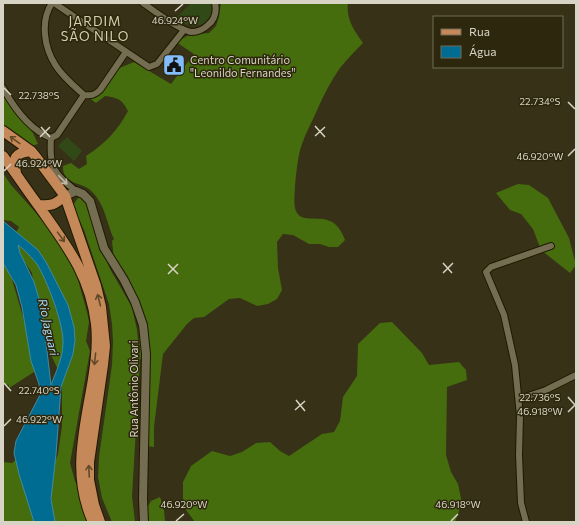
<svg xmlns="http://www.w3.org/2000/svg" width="579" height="525" font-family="Commissioner,sans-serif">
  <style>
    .green { fill: #314916 }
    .forest { fill: #456d0d }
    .water { fill: #006c92; stroke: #418ba1; fill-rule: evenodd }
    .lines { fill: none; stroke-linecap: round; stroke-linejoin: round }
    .minor-casing { stroke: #1f1901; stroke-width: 8 }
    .tertiary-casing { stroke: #1f1901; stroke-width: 10 }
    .primary-casing { stroke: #1f1901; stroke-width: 12 }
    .minor { stroke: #746d51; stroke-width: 6 }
    .tertiary { stroke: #746d51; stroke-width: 8 }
    .primary { stroke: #c58959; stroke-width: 10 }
    .oneway { stroke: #624928 }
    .oneway2 { stroke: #bfbaa8 }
    .ticks { fill: none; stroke: #d8d4c5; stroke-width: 1.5 }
    .labels { text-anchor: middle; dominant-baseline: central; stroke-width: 3; stroke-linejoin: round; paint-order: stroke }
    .poi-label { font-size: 11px; fill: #d8d4c5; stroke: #2d270d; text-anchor: start }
    .street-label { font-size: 11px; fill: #d8d4c5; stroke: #2d270d }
    .water-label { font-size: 12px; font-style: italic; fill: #a5d7f1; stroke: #2d270d }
    .quarter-label { font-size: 13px; letter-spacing: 1px; fill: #d6cfb0; stroke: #2d270d }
    .ticks-label { font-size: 10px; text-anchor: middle; fill: #d8d4c5; stroke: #2d270d; stroke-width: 3; stroke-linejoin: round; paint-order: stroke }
  </style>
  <rect width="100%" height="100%" fill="#373117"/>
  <path class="green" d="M191,3H210C219,25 191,33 176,18Z
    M67,137L82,151L74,161L58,146Z"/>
  <path class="forest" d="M221,3H348C346,19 354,30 363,43C355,51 347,59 340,68C331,81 324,94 318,108C313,120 306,132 302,144C298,154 296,175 295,186C295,193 293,204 296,211C304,229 333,204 345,240L338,247H329L320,244H309L293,235L283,234L277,242L278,268L282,290L277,299L268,304L257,306L240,298L229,299L204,317L194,318L187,324L163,354L154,427V447L145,446L143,367L140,357L138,317L114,260L112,241L114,239C106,222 105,202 89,189C82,184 69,183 65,175C63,173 63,168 63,166L71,163L79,169L87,164L86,156C106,143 117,131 128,111C122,99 118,98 105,96L96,103L88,97L100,94L117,69L134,62L171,84L194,54L176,42L189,35L209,33L216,26L219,17Z
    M3,93L33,133L38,144L29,147L3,129Z
    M3,173L11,185L70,251L87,312L89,322L86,341L90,351L70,463L75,481L93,522H53L51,487L54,464L58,454L62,426V378L40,332L32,273L20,255L14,236L19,227L11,221L3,220Z
    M518,184L529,185L548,198L569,238L576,265L570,273L541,250L533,229L521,214L510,210L496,193Z
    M81,197L86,198L100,246L110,269L132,307L137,330L140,361L132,496L135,522H112L102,498L98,477L99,457L112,365L113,341L112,324L109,304L84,230L77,215L74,204L77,199Z
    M3,258L8,266L39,371L34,372L9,388V385L3,384Z
    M392,322L422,353L429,365L459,362L466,370L467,380L447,387L446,455L451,472L458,484L462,503L455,522H195L183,506V482L191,466L212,451L230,456L242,452L256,443L270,442L280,451L289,456L322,434L334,432L340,421L343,397L357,376L358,344L380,323Z
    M20,457L34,522H3V462L12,463Z
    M160,497L164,509L165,522H139L151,501Z"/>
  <path class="water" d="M3,221L38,250L46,262L68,305L74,327L75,340L73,354L61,387L56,454L51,499L55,522H34L19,474L14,453L16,441L40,395L39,384L31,361L22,307L16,285L3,263ZM18,245C24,249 32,258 37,264C47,280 64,325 63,343C63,357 56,372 51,385L42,309L34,282L20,253Z"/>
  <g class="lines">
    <g class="minor-casing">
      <path id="minor" d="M52,3C40,21 44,48 56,66C63,77 74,86 84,95
        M54,3L149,67L157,64L184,30
        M143,3C154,11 179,30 191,32C197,32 203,30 208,25C214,20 217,12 215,3
        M3,88C14,108 30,130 51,138
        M84,95C91,96 95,95 100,90L126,52
        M51,138C49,167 53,173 76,191
        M51,138L57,135L84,95
        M519,399L546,390L576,375
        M526,522L521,503L519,455L520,416L515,365L504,315L486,272L491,267L551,246"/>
    </g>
    <g class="tertiary-casing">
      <path id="tertiary" d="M65,196L76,191L83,194L90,201L104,248L124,280L135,302L143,325L146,354L143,499L144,522"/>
    </g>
    <g class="primary-casing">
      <path id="primary" d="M3,131L31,151L36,157L65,196L96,286L101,307L105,346L103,365L89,462V480L94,505L100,522
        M3,156C15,172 26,189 38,205C66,245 90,274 96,324C98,342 96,361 93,379C85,428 71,474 93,522
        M16,173C13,158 14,153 31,151
        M38,205C52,206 54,205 65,196"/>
    </g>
    <use href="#minor" class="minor"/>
    <use href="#tertiary" class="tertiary"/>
    <use href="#primary" class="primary"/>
  </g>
  <defs><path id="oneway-shaft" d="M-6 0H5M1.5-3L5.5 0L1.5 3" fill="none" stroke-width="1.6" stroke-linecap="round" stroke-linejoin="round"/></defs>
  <g class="oneway">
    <use href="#oneway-shaft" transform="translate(15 140) rotate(-144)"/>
    <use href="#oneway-shaft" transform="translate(61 237) rotate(54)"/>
    <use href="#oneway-shaft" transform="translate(99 300) rotate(-104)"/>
    <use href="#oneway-shaft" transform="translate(95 359) rotate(96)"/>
    <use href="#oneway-shaft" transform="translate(89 471) rotate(-92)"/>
  </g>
  <use class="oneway2" href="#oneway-shaft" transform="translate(63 180) rotate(46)"/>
  <path class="ticks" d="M175,11L183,4M4,88L11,95M568,102L575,109M315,126L325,137M41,127L50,137M315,136L325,127M40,137L50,127M568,156L575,149M4,171L11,164M443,263L452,273M168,264L178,274M443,273L453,263M168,274L178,264M4,383L11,391M568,397L575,405M296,400L305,411M295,410L305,401M568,412L575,405M4,426L11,419M176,521L184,514M451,521L458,514"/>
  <defs>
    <g id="civic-square" transform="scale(1.15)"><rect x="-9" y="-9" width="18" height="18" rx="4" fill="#82bcfa" stroke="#2d270d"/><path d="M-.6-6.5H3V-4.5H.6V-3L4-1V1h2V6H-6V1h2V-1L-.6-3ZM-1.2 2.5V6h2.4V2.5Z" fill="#111"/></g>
  </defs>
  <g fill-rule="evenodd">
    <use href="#civic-square" x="174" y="65"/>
  </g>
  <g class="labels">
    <g class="poi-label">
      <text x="190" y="59">Centro Comunitário<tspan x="190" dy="13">"Leonildo Fernandes"</tspan></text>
    </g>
    <g class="street-label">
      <text transform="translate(133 389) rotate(-90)">Rua Antônio Olivari</text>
    </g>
    <g class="water-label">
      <text transform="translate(49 327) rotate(78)">Rio Jaguari</text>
    </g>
    <g class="quarter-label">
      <text x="95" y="21">JARDIM<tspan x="95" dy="15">SÃO NILO</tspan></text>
    </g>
  </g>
  <g class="ticks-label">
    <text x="175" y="24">46.924°W</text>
    <text x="39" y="99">22.738°S</text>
    <text x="540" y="105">22.734°S</text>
    <text x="540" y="160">46.920°W</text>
    <text x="39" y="167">46.924°W</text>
    <text x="39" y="394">22.740°S</text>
    <text x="540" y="401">22.736°S</text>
    <text x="540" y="415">46.918°W</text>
    <text x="39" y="423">46.922°W</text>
    <text x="184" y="508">46.920°W</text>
    <text x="458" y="508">46.918°W</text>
  </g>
  <rect width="579" height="525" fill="none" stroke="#d8d4c5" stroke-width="8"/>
  <rect x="433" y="16" width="130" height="52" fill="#2d270d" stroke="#716c57"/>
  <rect x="441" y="29" width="20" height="6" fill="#c58959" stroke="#716c57"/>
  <text x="469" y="36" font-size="12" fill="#d8d4c5">Rua</text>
  <rect x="441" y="46" width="20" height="12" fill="#006c92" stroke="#716c57"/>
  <text x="469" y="56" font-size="12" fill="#d8d4c5">Água</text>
</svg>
